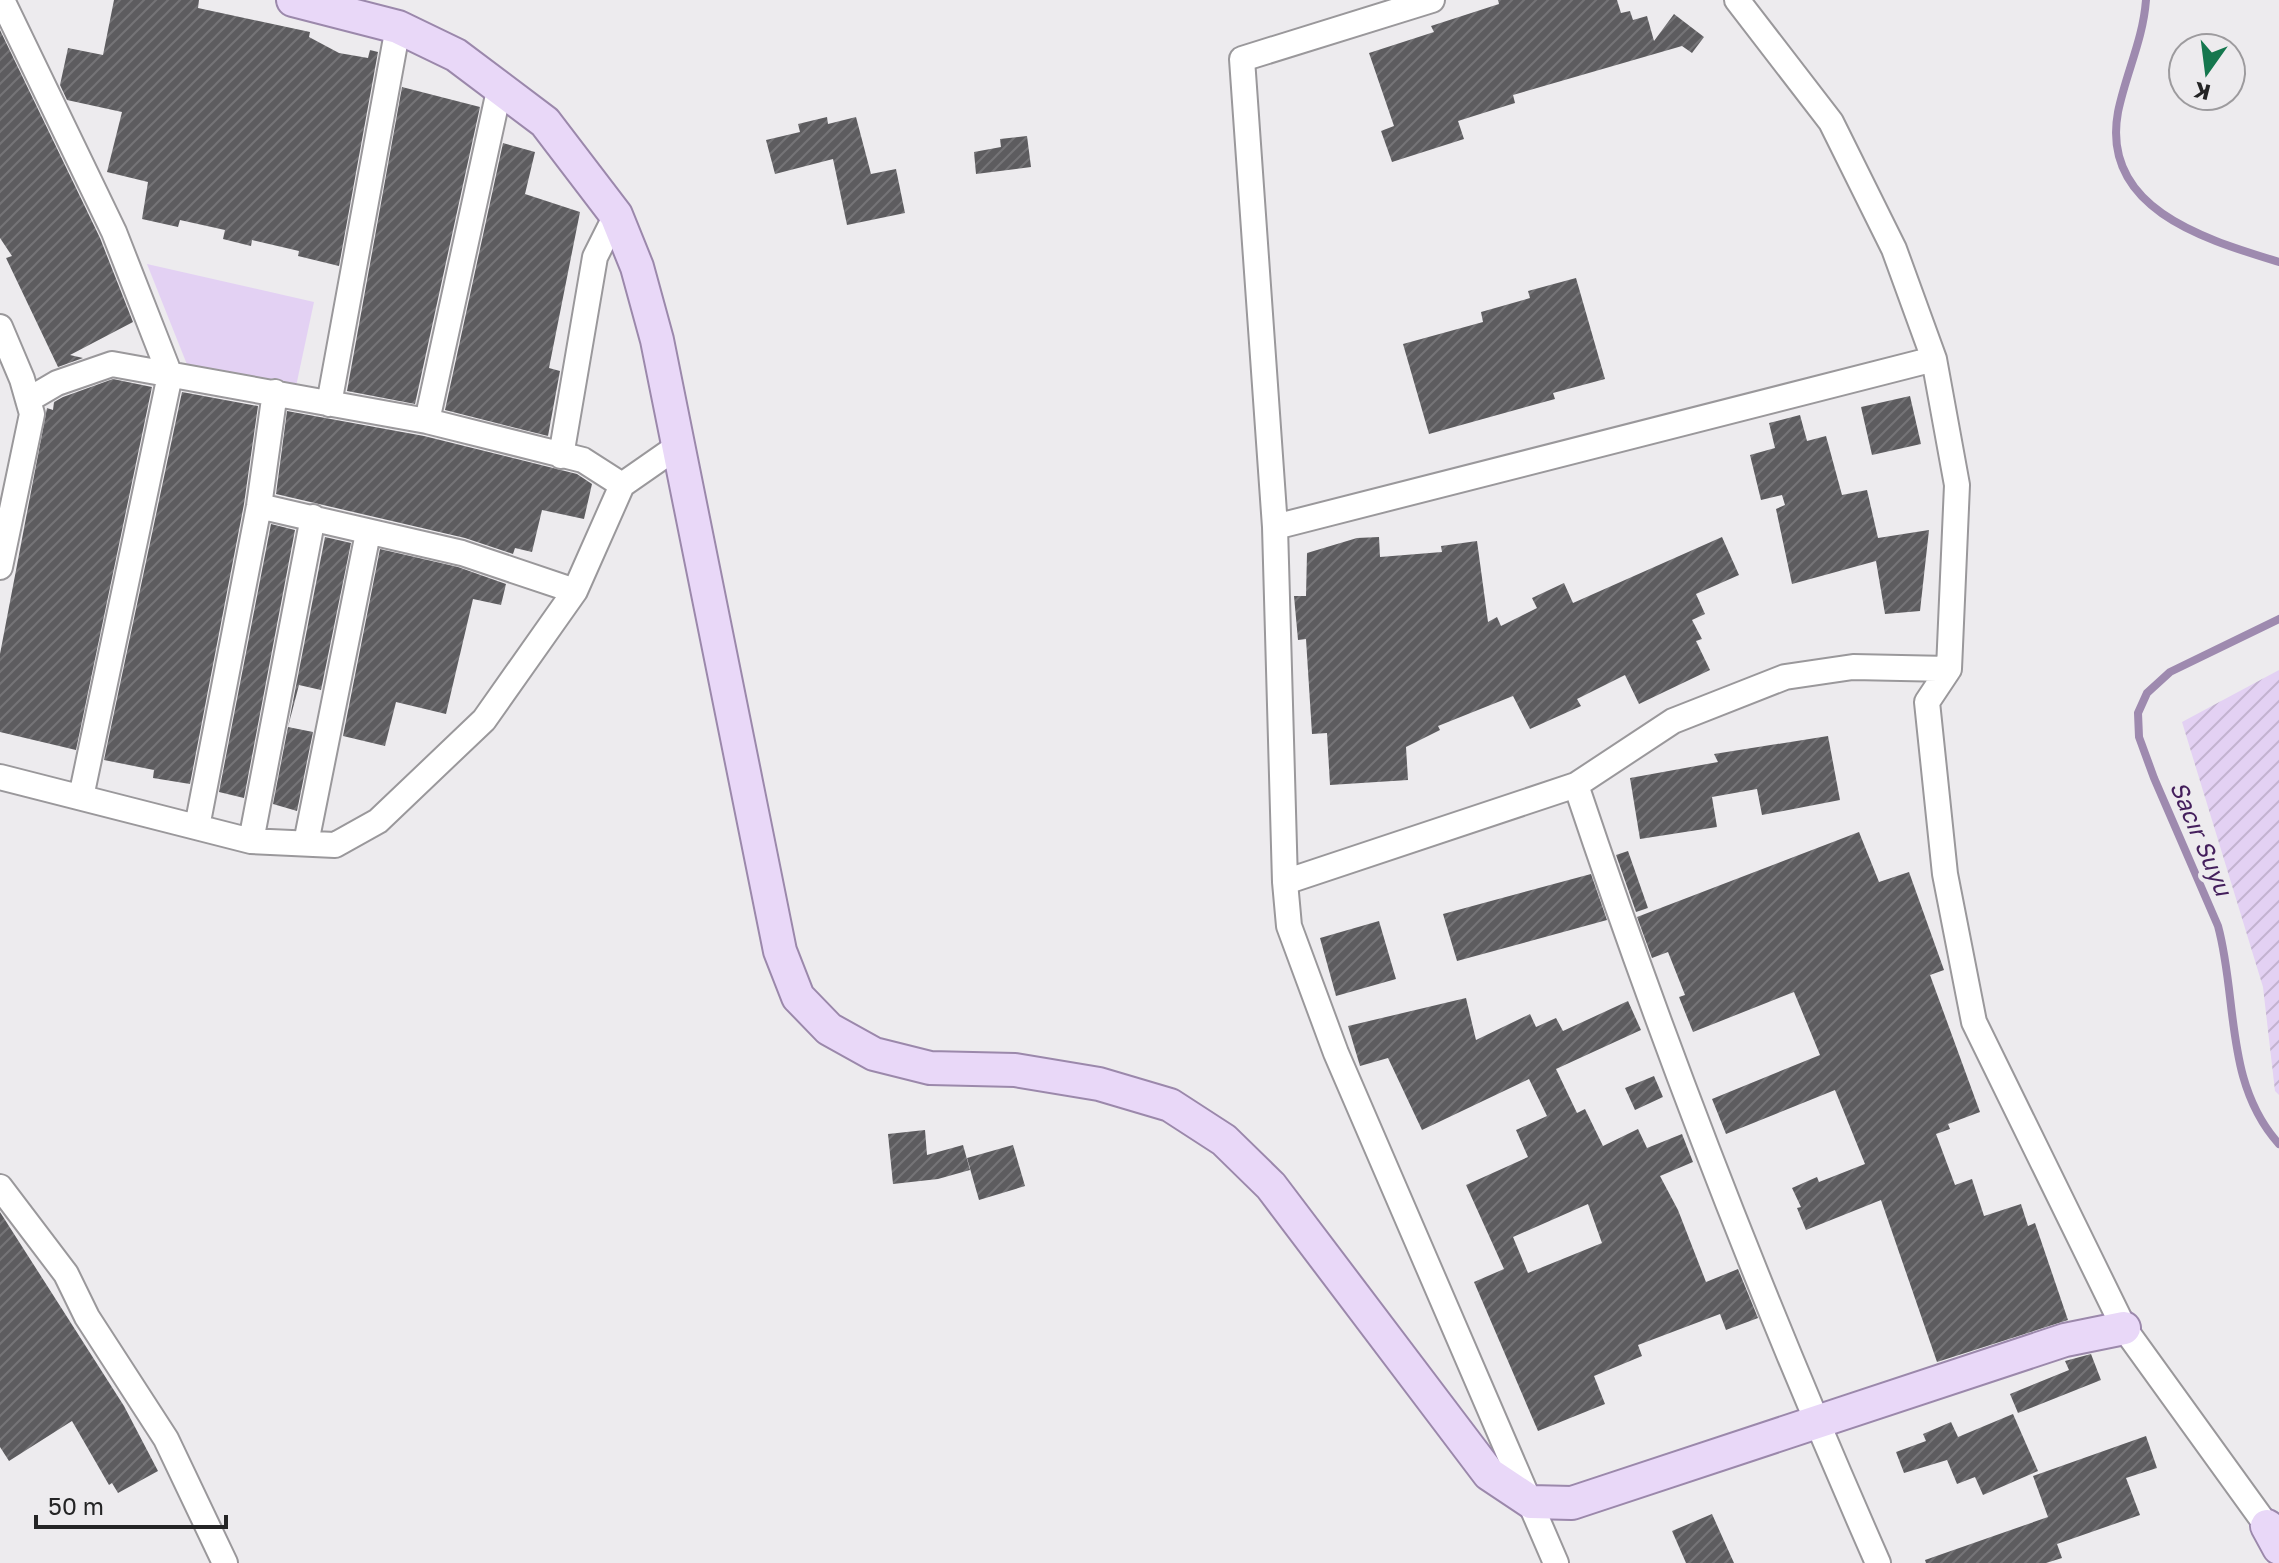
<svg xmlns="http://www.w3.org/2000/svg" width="2279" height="1563" font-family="'Golos Text',sans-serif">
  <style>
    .park { fill: #e3d1f3 }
    .garden { fill: url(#garden-furrows) }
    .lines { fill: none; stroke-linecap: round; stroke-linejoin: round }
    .stream { stroke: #9e8aaf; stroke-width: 8 }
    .building { fill: url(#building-hatch); fill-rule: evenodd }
    .minor-casing { stroke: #9a989b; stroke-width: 28 }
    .major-casing { stroke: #9b88ab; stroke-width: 36 }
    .minor { stroke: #fff; stroke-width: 24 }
    .major { stroke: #e9d8f8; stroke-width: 32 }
    .labels { text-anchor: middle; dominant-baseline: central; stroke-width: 8; stroke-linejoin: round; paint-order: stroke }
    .water-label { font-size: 24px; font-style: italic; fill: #441f5c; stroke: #edebee }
  </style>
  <defs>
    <pattern id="garden-furrows" width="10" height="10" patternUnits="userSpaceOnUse" patternTransform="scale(2)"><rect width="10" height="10" fill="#e3d1f3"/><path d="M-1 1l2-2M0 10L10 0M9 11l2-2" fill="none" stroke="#c3b3d0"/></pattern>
    <pattern id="building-hatch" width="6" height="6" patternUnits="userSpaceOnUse" patternTransform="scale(2)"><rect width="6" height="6" fill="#5d5c5f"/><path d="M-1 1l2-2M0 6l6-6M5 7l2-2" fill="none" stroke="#757477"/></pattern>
  </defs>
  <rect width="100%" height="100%" fill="#edebee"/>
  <path class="park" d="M147,264L314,302L295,391L188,367Z"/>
  <path class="garden" d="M2279,670V1095L2275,1091L2263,987L2182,722Z"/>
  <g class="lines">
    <path class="stream" d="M2146,0C2143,40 2126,73 2118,112C2100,210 2208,240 2279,262
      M2279,619L2170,672L2147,693L2138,713L2139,737L2154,778L2218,926C2238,999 2224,1083 2279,1144"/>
  </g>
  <path class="building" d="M114,0H199L198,8L310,32L309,37L339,53L368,58L370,50L378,52L339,266L298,256L299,251L252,240L251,246L223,239L225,230L180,220L178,227L142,219L148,182L107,172L122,112L67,100L60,85L68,48L103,55Z
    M1498,0H1617L1621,13L1630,11L1633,20L1647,16L1654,41L1674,14L1704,37L1692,53L1682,46L1513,95L1515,103L1458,121L1464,139L1392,162L1381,131L1394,126L1369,53L1434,32L1431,26L1499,4Z
    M0,30L100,238L133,322L70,355L83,358L58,367L6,258L12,256L0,238Z
    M402,87L480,107L415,404L347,391Z
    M827,117L828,124L856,117L871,174L896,169L905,213L847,225L833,159L775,174L766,140L800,132L798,124Z
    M1027,136L1031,167L976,174L974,152L1001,147L1000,139Z
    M503,143L535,152L525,194L580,212L549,368L560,371L548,436L445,410Z
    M1576,278L1605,379L1553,393L1555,399L1429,434L1403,344L1483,322L1481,312L1530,298L1528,291Z
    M113,379L152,387L76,750L0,732V654L47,408L53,410L54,402L63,397Z
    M182,392L258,406L244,504L190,784L153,778L154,770L104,760Z
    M1910,396L1921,444L1872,455L1861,407Z
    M287,411L424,436L577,474L592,484L584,519L542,510L532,552L515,548L513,554L465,538L276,494Z
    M1800,415L1807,441L1826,436L1842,495L1867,490L1878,538L1929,530L1920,611L1885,614L1876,561L1792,584L1776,509L1785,505L1782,495L1761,500L1750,455L1775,448L1769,423Z
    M271,524L295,530L244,798L219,792Z
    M325,537L351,543L321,690L299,685L288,727L313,732L297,811L273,804Z
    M1379,537L1380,557L1442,552L1441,546L1477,541L1488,622L1497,617L1501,626L1537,608L1532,598L1564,583L1573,603L1722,537L1739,575L1696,594L1705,614L1692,620L1702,639L1696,641L1710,670L1639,704L1625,675L1577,699L1581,706L1530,729L1513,696L1438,726L1440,730L1406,747L1408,780L1330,785L1327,733L1312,734L1306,639L1298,640L1294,596H1306L1307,553L1357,538Z
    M380,549L458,567L506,584L501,605L473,599L446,714L396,702L385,746L343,736Z
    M1828,736L1840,800L1762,815L1757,789L1712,797L1717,827L1640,839L1630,778L1718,762L1714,754Z
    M1859,832L1879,882L1909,872L1944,970L1930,975L1980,1112L1948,1124L1950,1129L1936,1134L1955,1185L1972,1179L1984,1216L2021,1204L2028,1226L2035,1223L2068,1320L1937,1362L1881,1200L1806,1230L1797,1208L1801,1207L1792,1188L1817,1177L1819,1182L1865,1164L1835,1090L1726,1134L1712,1099L1820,1055L1794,992L1693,1032L1679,997L1685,995L1668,952L1652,958L1637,917Z
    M1628,851L1648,908L1636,912L1616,855Z
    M1591,874L1607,920L1457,961L1443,914Z
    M1379,921L1396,979L1336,996L1320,938Z
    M1466,998L1476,1040L1530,1014L1536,1027L1556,1018L1563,1031L1628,1001L1641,1030L1556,1069L1577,1113L1585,1109L1603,1146L1638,1129L1647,1148L1682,1134L1693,1162L1660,1176L1678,1210L1706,1282L1738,1269L1758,1318L1726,1330L1720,1314L1638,1345L1642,1356L1594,1376L1605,1404L1538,1431L1474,1282L1504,1269L1466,1185L1528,1157L1516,1130L1547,1116L1529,1079L1422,1130L1388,1058L1360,1066L1348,1026ZM1588,1204L1602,1243L1528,1273L1513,1237Z
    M1654,1076L1663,1097L1635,1110L1625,1088Z
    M925,1130L927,1155L963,1145L970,1170L938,1179L893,1184L888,1134Z
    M1013,1145L1025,1186L979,1200L967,1158Z
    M0,1212L124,1406L158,1471L118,1493L112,1483L109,1485L72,1421L9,1461L0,1447Z
    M2091,1354L2101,1380L2018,1413L2010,1394L2069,1370L2065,1361Z
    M2013,1414L2038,1471L1983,1495L1975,1477L1957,1484L1947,1460L1904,1473L1896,1452L1926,1441L1923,1434L1951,1422L1958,1437Z
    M2146,1436L2157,1468L2126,1478L2140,1515L2057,1544L2062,1558L2046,1563H1926L1925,1560L2048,1517L2033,1476Z
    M1712,1514L1734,1563H1686L1672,1531Z"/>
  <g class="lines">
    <g class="minor-casing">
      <path id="minor" d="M2,0L114,232L170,375L81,797
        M1432,0L1242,59L1275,527L1285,882L1289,926L1336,1053L1556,1563
        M1737,0L1831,122L1894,249L1934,359L1957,485L1949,669L1927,702L1945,874L1974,1022L2124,1328L2267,1526
        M0,327L22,379L32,414L0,567
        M28,400L57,383L112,364L427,421L583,460L622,485
        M329,404L398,27
        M427,421L500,86
        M561,456L595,257L616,215
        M259,506L462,553L575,591
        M1275,527L1934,359
        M0,777L251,841L335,845L378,821L484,720L575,591L622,485L678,446
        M1576,785C1664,1048 1766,1309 1878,1563
        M197,827L259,506L275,392
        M251,841L313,517
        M306,843L368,533
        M1285,882L1576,785L1673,721L1785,677L1853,667L1949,669
        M0,1187L66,1274L87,1317L166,1439L225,1563"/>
    </g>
    <g class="major-casing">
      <path id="major" d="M293,0L398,27L456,55L545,122L616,215L637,267L657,340L780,951L798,997L829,1029L874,1054L930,1068L1015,1070L1099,1084L1170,1105L1224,1140L1271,1186L1489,1474L1531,1502L1572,1503L2065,1340L2124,1328
        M2279,1535L2267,1526L2279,1548"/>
    </g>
    <use href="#minor" class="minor"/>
    <use href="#major" class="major"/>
  </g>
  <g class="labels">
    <g class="water-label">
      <text transform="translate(2202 838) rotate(67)">Sacır Suyu</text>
    </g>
  </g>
  <g transform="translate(2207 72) rotate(194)"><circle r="38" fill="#edebee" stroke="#9d9b9e" stroke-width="2"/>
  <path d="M0-6L14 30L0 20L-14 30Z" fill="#15774e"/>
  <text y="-12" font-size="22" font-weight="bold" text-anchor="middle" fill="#242425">K</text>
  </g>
  <path d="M36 1515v12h190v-12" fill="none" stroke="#242425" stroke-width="4"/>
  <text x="48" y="1515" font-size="24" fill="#242425" stroke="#edebee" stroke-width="6" paint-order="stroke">50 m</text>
</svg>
